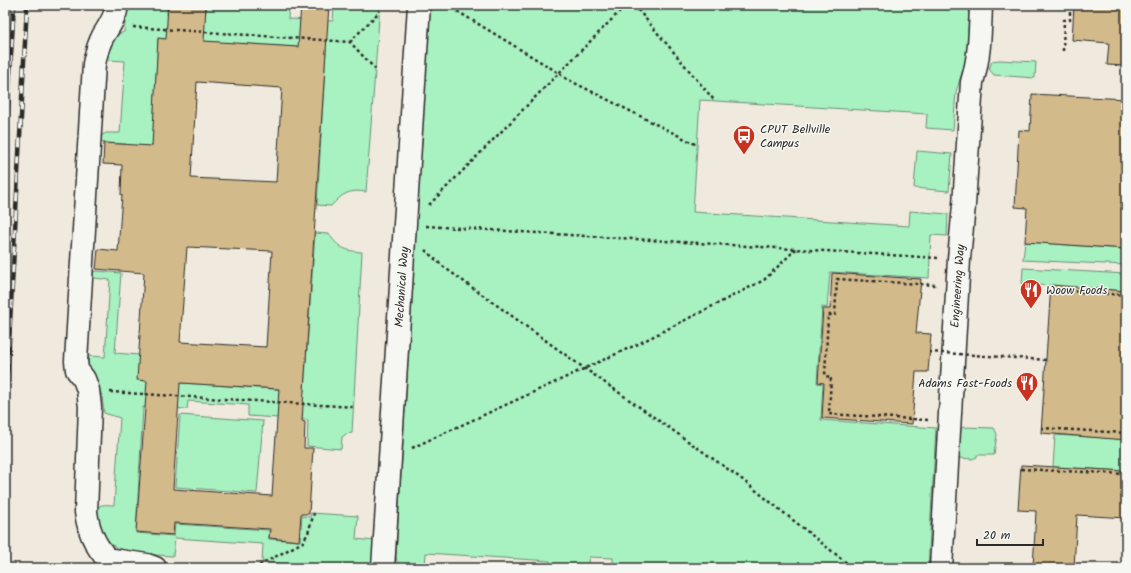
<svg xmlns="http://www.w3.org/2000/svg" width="1131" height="573" font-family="Kalam,sans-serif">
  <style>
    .green { fill: #a8f1c0; stroke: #6a8e76 }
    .building { fill: #d3ba8a; stroke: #2b2b2b; fill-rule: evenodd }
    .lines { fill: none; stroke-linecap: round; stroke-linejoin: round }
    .minor-casing { stroke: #2b2b2b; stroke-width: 25 }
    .path { stroke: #2b2b2b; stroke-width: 2.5; stroke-dasharray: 3 3; stroke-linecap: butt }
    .minor { stroke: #f6f6f2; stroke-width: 22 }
    .rail-casing { stroke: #2b2b2b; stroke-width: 4.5 }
    .rail { stroke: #f6f6f2; stroke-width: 3; stroke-dasharray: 9; stroke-linecap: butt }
    .path-bridge { stroke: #2b2b2b; stroke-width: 2.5; stroke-dasharray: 3 3; stroke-linecap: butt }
    .labels { text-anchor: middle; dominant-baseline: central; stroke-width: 3; stroke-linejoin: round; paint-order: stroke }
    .poi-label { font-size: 12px; fill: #2b2b2b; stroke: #f6f6f2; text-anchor: start }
    .street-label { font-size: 12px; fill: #2b2b2b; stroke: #f6f6f2 }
  </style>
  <rect width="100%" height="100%" fill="#efeadd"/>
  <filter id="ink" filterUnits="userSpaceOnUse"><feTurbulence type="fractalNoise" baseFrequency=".025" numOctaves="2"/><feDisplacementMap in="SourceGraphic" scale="8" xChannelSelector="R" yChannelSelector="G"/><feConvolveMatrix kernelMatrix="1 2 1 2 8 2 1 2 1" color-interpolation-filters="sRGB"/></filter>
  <g filter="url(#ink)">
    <path class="green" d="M127,5H167V15L205,17L207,5H289L288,19L333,21L334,5H380L366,192C349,189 342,194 331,206L317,205L326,49L158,39L151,175L125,165L126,144L104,143L101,140L102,135L106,133H120L125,61L108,60C103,49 112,35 124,32Z
      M430,5H969L967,57L956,92L953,130L926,128L927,114L700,100L693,212L909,226L910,211L948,214L947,236L931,235L929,278L830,272L827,308L822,307L817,383L823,384L821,420L936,428L928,568H613V558L589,557L587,568H550V561L426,553L425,568H401L397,561L396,556Z
      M999,60L1036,62L1035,78L994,75L989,69L992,61Z
      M917,151L952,154L949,191L914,188Z
      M315,233L329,234C338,248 346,251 362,252L352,433L346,434L342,437L341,449L307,446L308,420L248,416V405L188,401L187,409L143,407L136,533L174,536L175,524L269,530V539L300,541L302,516L310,517L311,513L358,516L356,539L374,541V557L371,563L363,568H341L262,562L263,544L175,538L173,556L122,553L106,539L98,523L96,509C101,503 107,505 114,505L120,418L104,413L102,396L94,374L89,369L88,363L89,356L105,357L110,280L95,278L93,276V272L97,271L121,273L115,353L139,355L138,380L304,391Z
      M1025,242L1126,249V265L1023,260Z
      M1023,268L1126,274V291L1022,284Z
      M180,415L263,421L257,493L175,487Z
      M963,427L994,428L997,434L994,455H977V457L972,459L958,458L961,429Z
      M1055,435L1126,439V471L1053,467Z"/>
    <path class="building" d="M168,5H206L204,41L298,47L301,5H329L302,421L305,422L304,448H313L309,514H301L299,541L269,538L270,529L174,523L173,535L136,532L147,381L137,380L144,273L96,269L98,249L118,251L122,195H121L122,165L103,164L104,143L152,146L158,38L166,39ZM197,82L282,88L276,182L191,178ZM187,247L272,251L266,347L180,342ZM180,383L279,389L272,496L173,489Z
      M1074,5H1126V66L1107,65L1109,43L1072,40Z
      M1032,94L1126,99V249L1025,242L1027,208L1015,207L1019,130L1030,131Z
      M832,273L921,279L916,333L931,334L928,372H916L912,424L822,418L824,383L818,382L823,309H830Z
      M1051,285L1126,291V440L1041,433Z
      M1021,465L1126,471V518L1077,515L1074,568H1033L1036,511L1018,510Z"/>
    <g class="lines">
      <g class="minor-casing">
        <path id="minor" d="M106,559L147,565L155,568
          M116,568C99,552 89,536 86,512L90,407L88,390L84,379L77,370L76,361L94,64C96,54 98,45 103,36C109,26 116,17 117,5
          M383,568L419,5
          M941,568L959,259L964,205L972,82C980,56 980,31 981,5"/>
      </g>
      <path class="path" d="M447,5L559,73L563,77L697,145
        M634,5L714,100
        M133,27L350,42L376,70
        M350,42L380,11
        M1063,51L1064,20H1070V5
        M429,205L626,5
        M426,226L938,258
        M425,250L445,268L584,368L739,477L853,568
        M1051,290L1126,295
        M110,392L354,407
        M928,420L829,414L831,377L825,376L828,315H835L837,279L936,285
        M1041,428L1126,433
        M412,448L638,344L764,280L796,249
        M1021,469L1126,474
        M254,568L303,542L308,533L314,513"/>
      <use href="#minor" class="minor"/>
      <g class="rail-casing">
        <path id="rail" d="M5,155L14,5
          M5,417L27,5"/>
      </g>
      <use href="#rail" class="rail"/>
      <path class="path-bridge" d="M929,352L1046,360"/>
    </g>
  </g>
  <defs>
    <g id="bus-pin" transform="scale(1.15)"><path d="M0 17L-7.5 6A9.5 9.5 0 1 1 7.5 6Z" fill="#c8321e" stroke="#f6f6f2"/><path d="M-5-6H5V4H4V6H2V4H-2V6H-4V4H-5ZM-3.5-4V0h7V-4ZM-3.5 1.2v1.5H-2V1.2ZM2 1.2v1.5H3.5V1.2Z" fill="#fff"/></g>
    <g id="restaurant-pin" transform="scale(1.15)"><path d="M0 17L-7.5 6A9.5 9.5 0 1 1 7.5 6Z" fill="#c8321e" stroke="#f6f6f2"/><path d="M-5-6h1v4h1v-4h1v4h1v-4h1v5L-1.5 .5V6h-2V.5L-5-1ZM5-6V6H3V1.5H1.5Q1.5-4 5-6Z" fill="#fff"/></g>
  </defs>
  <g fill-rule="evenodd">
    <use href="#bus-pin" x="744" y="136"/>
    <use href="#restaurant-pin" x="1031" y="290"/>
    <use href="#restaurant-pin" x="1027" y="383"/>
  </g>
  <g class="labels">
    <g class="poi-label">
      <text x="760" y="129">CPUT Bellville<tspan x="760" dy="14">Campus</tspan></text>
      <text x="1046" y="290">Woow Foods</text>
      <text x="1012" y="383" text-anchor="end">Adams Fast-Foods</text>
    </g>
    <g class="street-label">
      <text transform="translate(958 286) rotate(-86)">Engineering Way</text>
      <text transform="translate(402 287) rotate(-86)">Mechanical Way</text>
    </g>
  </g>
  <rect width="1131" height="573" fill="none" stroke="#f6f6f2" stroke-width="20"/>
  <rect x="10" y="10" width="1111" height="553" fill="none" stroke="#2b2b2b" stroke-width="1.5" filter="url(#ink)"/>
  <path d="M977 539v6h66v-6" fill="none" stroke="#2b2b2b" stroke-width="2"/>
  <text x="983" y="539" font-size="12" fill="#2b2b2b" stroke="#f6f6f2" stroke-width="3" paint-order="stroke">20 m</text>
</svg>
